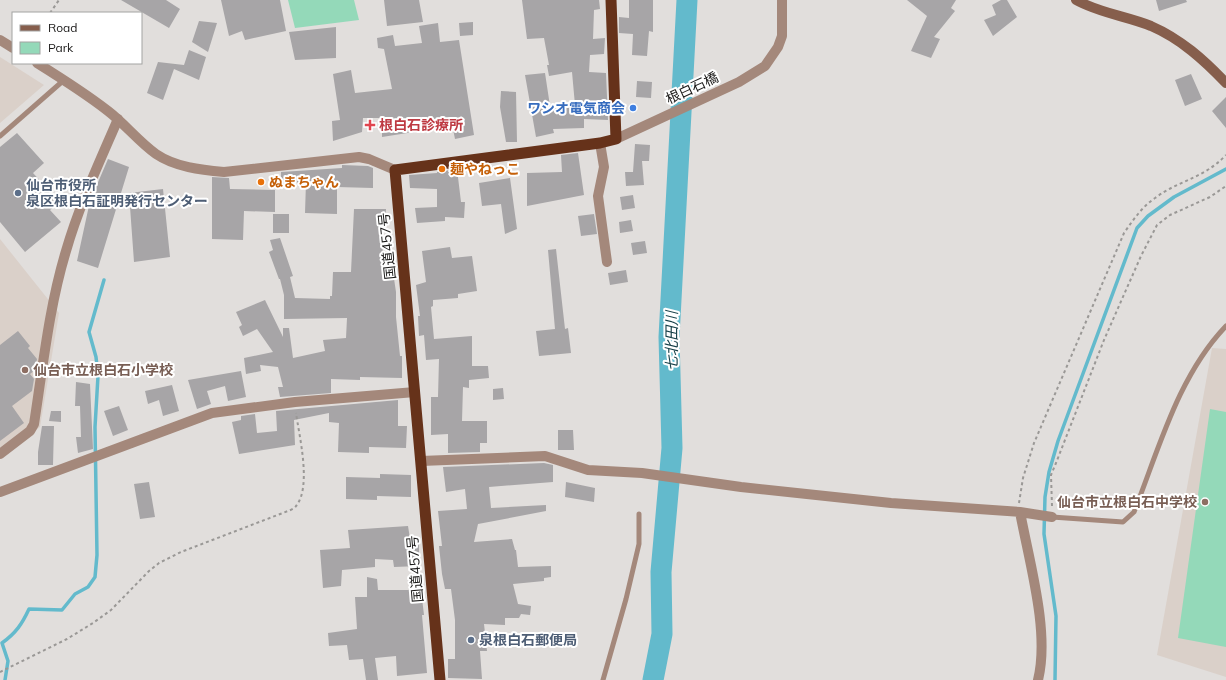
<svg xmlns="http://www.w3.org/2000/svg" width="1226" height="680" font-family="Mulish,'Noto Sans JP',sans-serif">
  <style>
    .built { fill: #dad0c9 }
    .green { fill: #94d9b9 }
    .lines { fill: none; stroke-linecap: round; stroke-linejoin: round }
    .stream { stroke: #63bacc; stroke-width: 3.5 }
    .river { stroke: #63bacc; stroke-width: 21 }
    .building { fill: #a7a5a7 }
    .path { stroke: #9a9896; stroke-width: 2; stroke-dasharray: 3 3; stroke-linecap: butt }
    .service { stroke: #a4887b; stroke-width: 5 }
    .minor { stroke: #a4887b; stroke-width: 10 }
    .tertiary { stroke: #a4887b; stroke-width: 10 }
    .secondary { stroke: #865e4c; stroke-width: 10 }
    .trunk { stroke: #66321a; stroke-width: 11 }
    .shop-dot { fill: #3f7fe0; stroke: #fff; stroke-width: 1.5 }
    .health-dot { fill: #e0444e; stroke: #fff; stroke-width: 1.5 }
    .food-dot { fill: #e8710a; stroke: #fff; stroke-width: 1.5 }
    .service-dot { fill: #5c6f8a; stroke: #fff; stroke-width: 1.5 }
    .education-dot { fill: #8d6e63; stroke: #fff; stroke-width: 1.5 }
    .labels { text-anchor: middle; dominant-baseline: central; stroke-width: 4; stroke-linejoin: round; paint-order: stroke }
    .street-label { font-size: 14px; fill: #191817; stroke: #fff }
    .shop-label { font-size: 14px; font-weight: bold; fill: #366cbe; stroke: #fff; text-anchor: end }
    .health-label { font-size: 14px; font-weight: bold; fill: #be3a42; stroke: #fff; text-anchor: start }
    .food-label { font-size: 14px; font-weight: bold; fill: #c56008; stroke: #fff; text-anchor: start }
    .service-label { font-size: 14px; font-weight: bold; fill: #4e5e75; stroke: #fff; text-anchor: start }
    .education-label { font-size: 14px; font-weight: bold; fill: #785e54; stroke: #fff; text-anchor: start }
    .water-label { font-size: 15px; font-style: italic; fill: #174048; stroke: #fff }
  </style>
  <rect width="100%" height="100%" fill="#e1dedc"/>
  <path class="built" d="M0,57L44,85L0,123Z
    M0,239L59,313L40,427L0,457Z
    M1212,348L1226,349V677L1157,655Z"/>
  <path class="green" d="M288,0H354L359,20L295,28Z
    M1210,409L1226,412V647L1178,638Z"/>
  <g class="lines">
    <path class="stream" d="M5,680L8,661L2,643C16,633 22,624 29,609L62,610L75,594L88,587L95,577L97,555L95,427L98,376L96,357L89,332L104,280
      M1055,680L1056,616L1044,534L1045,497L1049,472L1058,441L1137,228L1148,216L1174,197L1226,169"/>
    <path class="river" d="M653,680L662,634L661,572L672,448L669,337L687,0"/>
  </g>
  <path class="building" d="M121,0H166L180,9L169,28Z
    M221,0H280L286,31L245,40L242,31L229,36Z
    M384,0H419L423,22L387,26Z
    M522,0H599L600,9L594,10L593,39L605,38L604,54L590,55L589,72L606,73L608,120L584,119V128L553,129L554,133L536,137L525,75L545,73L550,106L575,105L572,72L549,76L547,65H549L544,38L527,39Z
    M629,0H653V32L649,31L647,56L632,55L633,34L619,33V17L629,18Z
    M907,0H956L951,8L955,11L934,37L940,39L931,58L911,51L927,16Z
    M1001,0H1007L1017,17L993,36L984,20L996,15L992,5Z
    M1156,0H1186L1187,2L1159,11Z
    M199,21L217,23L208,52L192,42Z
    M473,22V35L460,36L459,23Z
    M438,23L440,42L459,40L474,135L455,139L451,119L419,122L420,131L382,137V118H363L362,132L333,141L332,121L340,120L333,74L351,70L355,93L392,89L384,49L378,48L377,38L393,35L395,46L422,43L419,26Z
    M336,27V58L295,60L289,32Z
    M189,50L206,57L199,80L174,69L163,100L147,93L158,62L184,65Z
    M1191,74L1202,99L1185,106L1175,80Z
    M637,81L652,82L651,98L636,97Z
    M501,91L516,92L517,142H506L500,107Z
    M1226,97V128L1212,111Z
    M17,133L44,163L33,173L60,202L50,210L61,222L25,252L0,222V147Z
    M635,144L650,145L649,161H642L644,185L626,186L625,172H633Z
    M578,153L584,195L527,206V173L562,172L561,155Z
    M108,159L129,167L98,268L77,261L90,201Z
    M342,165L368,166L373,168V188L337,187V214L305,213L306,182L281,184V172L342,168Z
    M457,169L461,202H465L464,218L445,217V221L417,223L415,208L437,207V189L410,188L409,175L437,173V172Z
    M212,177L229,178L230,189L275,190V212L244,211L243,240L212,239Z
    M510,178L517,229L505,234L501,204L482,206L479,183Z
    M163,189L170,257L134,262L129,193Z
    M633,195L635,208L622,210L620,197Z
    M354,209H386L385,231H383L382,273L393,272L396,292V317L400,356H402V378L360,377V380L331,379V393L280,397L278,387H283L278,367L260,365L261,371L246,374L244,358L273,352L257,329L243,336L239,327L242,325L236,312L265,300L283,337V328H289L293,358L325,351L323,340L346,338L347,318L284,319V295L280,279H279L269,252L273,250L270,240L280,238L293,276L290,277L295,298L330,299V296H332L333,272H351Z
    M273,214H289V233H273Z
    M594,214L597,234L581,236L578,216Z
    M631,220L633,231L620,233L619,222Z
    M645,241L647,253L633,255L631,243Z
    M450,247L452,258L472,256L477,291L458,294V298L433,300V306L431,307L434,339L472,336V366H488L489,378L469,380V388L463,387L462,421H487V443H480V452L448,453V434L431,435V397H438L439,359L426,360L424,335L419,336L418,316H420L416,285L426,282L422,251Z
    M556,249L565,329L568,328L571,353L539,356L536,331L555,329L548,250Z
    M626,270L628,282L610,285L608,273Z
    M18,331L30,346L28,348L37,359L35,370L30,374L34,379L32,391L12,406L24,423L0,441V345Z
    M241,371L246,397L228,401L225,386L207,391L211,404L197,409L188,380Z
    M76,382L90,384L93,449L78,453L76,437H81L80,406H75Z
    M172,385L179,411L163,416L159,400L148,404L145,391Z
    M503,388L504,399L493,400V389Z
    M398,400V426H407L406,448L369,447V453L338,452L339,423L329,422V413L294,420L295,445L239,454L232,422L241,420V416L255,414L257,433L277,431L276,411Z
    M119,406L128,430L113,436L104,411Z
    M51,411H61V422L49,421Z
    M42,426H54L53,465H38V452Z
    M558,430H573L574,450H558Z
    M544,463L553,465V482L489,487L491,508L546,505V511L478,524L474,542L512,539L515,550H516L518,567L551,566V577L544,578V581L513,584L518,604L531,606L530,615L521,614L519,618H505V625L484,624L487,651H480L482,679L448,678V659H455V620L451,589H445L442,574L439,546H442L438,511L467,509L465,489L446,492L443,467Z
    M380,474L411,475V497L377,496V500L346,499V477L380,478Z
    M149,482L155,517L140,519L134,484Z
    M566,482L595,488L594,502L565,497Z
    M408,526L411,545L419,544V566L394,567L393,560L375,559V567L342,570L341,586L323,588L320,550L350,548L348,530Z
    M367,577L377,579L378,590H421L424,615H422L427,673L397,676L396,656L375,658L378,680H366L363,659L349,660L347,645L329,646L328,633L357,629L355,597H367Z"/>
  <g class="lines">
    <path class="path" d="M50,13L59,0
      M1019,503L1023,478L1034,443L1124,233C1133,220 1142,207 1155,198C1179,180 1203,179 1226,155
      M1052,506L1051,475L1056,463L1104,340L1141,256L1157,225L1170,215L1210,197L1226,186
      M0,672L67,639L93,623L111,610L149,571L159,563L181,552L288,511C291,510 295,508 296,506C312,487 299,435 296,413"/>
    <path class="service" d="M0,136L64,80
      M1052,517L1123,522L1134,512C1159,449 1178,376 1226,326
      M603,680L626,599L639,544V514"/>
    <path class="minor" d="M600,143L604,167L598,196L607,262
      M0,454L30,431L34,424C43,366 49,307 66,251C79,206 99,163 118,119
      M421,461L545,456L588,470L642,473L741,487L891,503L1020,512L1052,517
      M0,492L212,413L295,402L415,392
      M1020,512C1029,561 1050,632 1038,680"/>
    <path class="tertiary" d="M0,40L13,48
      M37,63C61,78 85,93 108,111C125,124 139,142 156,154C175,167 201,170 224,172L359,157L369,159L395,170
      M616,139L739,82L765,66L778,47L782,36V0"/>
    <path class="secondary" d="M1076,0C1099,13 1126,16 1151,26C1181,39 1204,60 1226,83"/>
    <path class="trunk" d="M440,680L395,170L600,143L616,139L611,0"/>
  </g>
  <circle class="shop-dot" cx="633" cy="108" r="4"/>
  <path class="health-dot" d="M368 119h4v4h4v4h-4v4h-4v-4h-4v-4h4z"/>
  <g class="food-dot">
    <circle cx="442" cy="169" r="4"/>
    <circle cx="261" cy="182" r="4"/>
  </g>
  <g class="service-dot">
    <circle cx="18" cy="193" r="4"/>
    <circle cx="471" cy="640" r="4"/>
  </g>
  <g class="education-dot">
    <circle cx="25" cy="370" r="4"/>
    <circle cx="1205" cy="502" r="4"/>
  </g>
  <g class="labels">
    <g class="street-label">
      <text transform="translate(692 88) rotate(-25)">根白石橋</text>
      <text transform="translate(387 246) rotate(-96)">国道457号</text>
      <text transform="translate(415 569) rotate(-95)">国道457号</text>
    </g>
    <g class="shop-label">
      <text x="625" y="108">ワシオ電気商会</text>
    </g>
    <g class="health-label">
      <text x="379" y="125">根白石診療所</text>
    </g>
    <g class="food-label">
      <text x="450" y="169">麺やねっこ</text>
      <text x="269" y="182">ぬまちゃん</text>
    </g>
    <g class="service-label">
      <text x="26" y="185">仙台市役所<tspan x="26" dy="16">泉区根白石証明発行センター</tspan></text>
      <text x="479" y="640">泉根白石郵便局</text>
    </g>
    <g class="education-label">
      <text x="33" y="370">仙台市立根白石小学校</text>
      <text x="1197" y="502" text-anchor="end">仙台市立根白石中学校</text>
    </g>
    <g class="water-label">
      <text transform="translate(671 341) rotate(-90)">七北田川</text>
    </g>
  </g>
  <rect x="12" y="12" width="130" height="52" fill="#ffffff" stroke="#a3a3a2"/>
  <rect x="20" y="25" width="20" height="6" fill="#865e4c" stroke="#a3a3a2"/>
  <text x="48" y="32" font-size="12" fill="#191817">Road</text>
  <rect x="20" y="42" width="20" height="12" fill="#94d9b9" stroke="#a3a3a2"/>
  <text x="48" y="52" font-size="12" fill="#191817">Park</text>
</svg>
